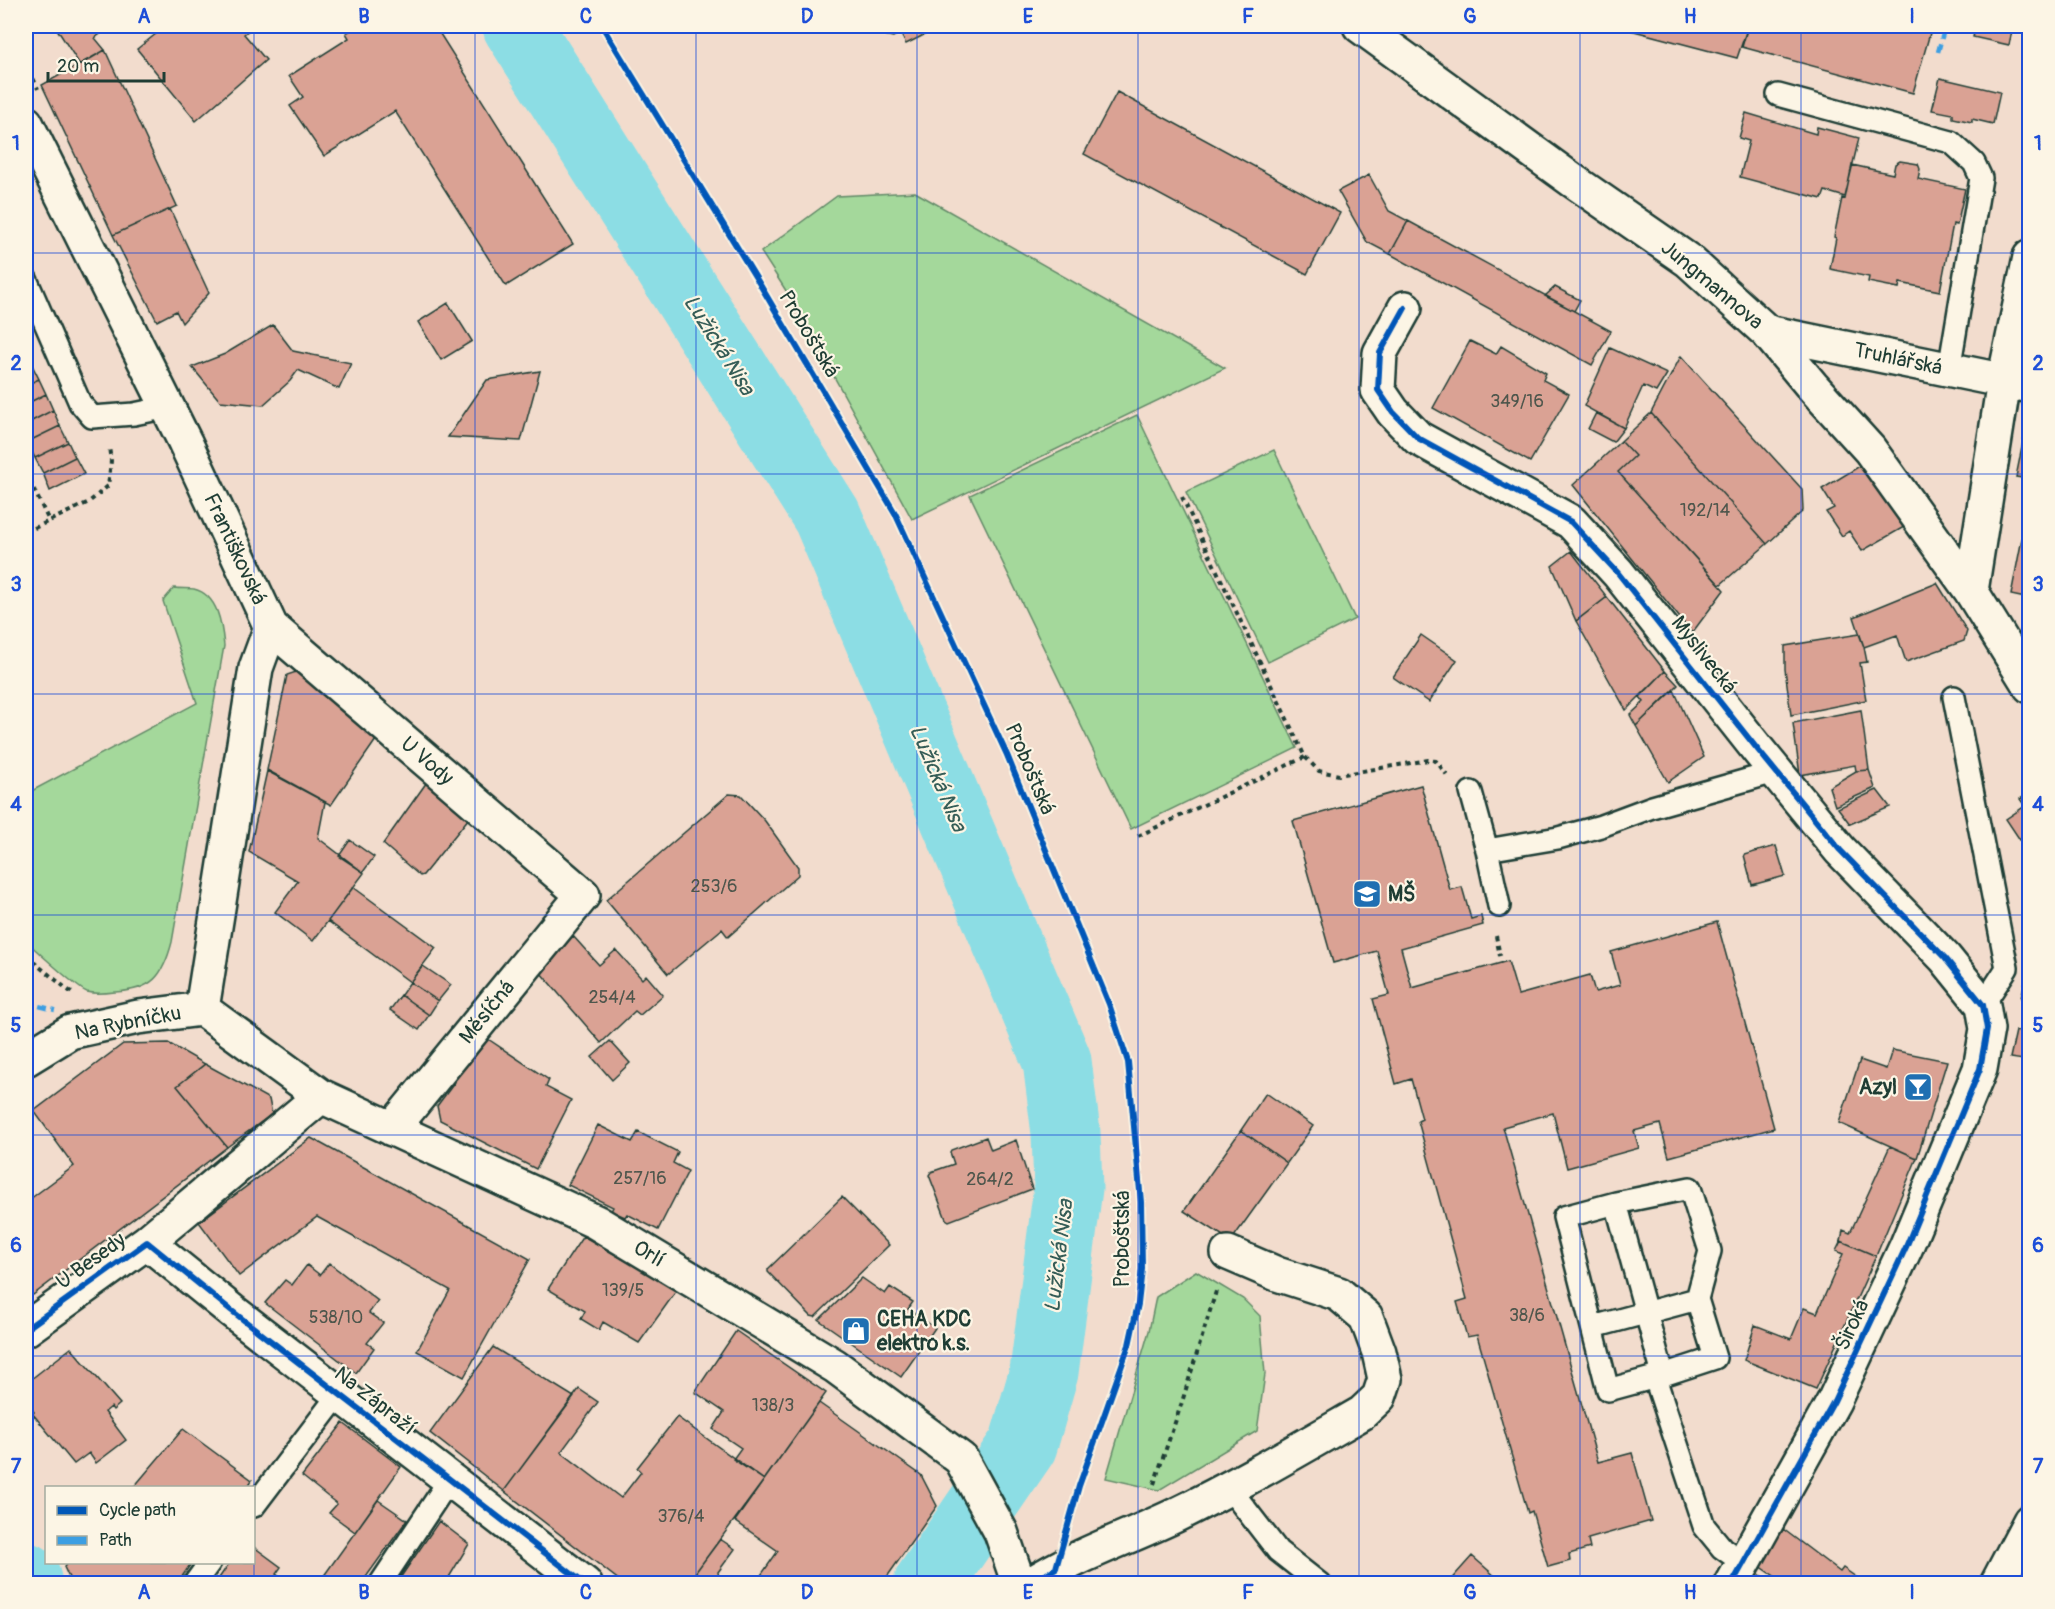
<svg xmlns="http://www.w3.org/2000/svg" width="2055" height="1609" font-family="Pangolin,sans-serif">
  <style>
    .green { fill: #a4d89b; stroke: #628a68; stroke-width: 1.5 }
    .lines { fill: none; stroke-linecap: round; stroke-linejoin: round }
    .river { stroke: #8cdde4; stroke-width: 69 }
    .building { fill: #daa294; stroke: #1f3d34; stroke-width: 1.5 }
    .lane-casing { stroke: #1f3d34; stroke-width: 26 }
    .street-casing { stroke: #1f3d34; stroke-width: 38 }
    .path { stroke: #1f3d34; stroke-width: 4; stroke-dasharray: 4.5 4.5; stroke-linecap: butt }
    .lane { stroke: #fcf5e5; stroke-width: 21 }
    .street { stroke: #fcf5e5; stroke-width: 33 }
    .quiet { stroke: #3c9ee2; stroke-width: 4.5; stroke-dasharray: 9 4.5; stroke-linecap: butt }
    .cycleway-casing { stroke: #fcf5e5; stroke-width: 10 }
    .cycleway { stroke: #0057b8; stroke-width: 6 }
    .grid { fill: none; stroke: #1d4ed8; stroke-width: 1.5; stroke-opacity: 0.55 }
    .labels { text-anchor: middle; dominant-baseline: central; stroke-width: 4.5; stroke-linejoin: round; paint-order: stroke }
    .number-label { font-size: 18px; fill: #4e564c }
    .street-label { font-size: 21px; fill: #1f3d34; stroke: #fcf5e5 }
    .poi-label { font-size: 21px; font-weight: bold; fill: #1f3d34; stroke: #fcf5e5; text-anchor: start }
    .water-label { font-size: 22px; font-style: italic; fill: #355d57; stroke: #fcf5e5 }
    .neatline { fill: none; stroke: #1d4ed8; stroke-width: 2 }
    .grid-label { font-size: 20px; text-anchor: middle; font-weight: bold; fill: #1d4ed8 }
  </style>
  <rect width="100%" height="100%" fill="#f2dccd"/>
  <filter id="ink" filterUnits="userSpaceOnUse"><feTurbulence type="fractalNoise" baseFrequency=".0167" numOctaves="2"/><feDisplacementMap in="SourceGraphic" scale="12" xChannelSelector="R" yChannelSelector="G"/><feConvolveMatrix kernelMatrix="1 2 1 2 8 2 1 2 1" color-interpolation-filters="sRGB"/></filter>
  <g filter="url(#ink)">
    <path class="green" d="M915,192L1225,368L912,519L792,300L761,252L837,196Z
      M1137,415L1297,748L1131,829L970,495Z
      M1274,450L1355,619L1268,662L1186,492Z
      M174,588C181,589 188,588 194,589C219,595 222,627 224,646L172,942C163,977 152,990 115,992C107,993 95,994 87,992C78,989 36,950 26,941V794L197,703L163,601Z
      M1196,1271L1243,1299L1260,1316L1265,1374L1257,1431L1159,1490L1106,1478L1149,1331L1156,1297Z"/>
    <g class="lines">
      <path class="river" d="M517,26L827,516L1057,1061L1066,1133L1068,1188L1044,1372L1023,1445L928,1584
        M26,1577L28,1584"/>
    </g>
    <path class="building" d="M55,26H111L95,38L105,50L80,65Z
      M166,26H254L244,34L266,60L196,121L137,49Z
      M358,26H435L573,244L506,286L395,111L324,156L290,106L303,97L289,76L349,38L346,33Z
      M879,26H942L906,44L900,33L893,37L884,35L879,30Z
      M1615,26H1748L1737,58Z
      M1748,26H1932L1913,93L1742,47Z
      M1976,26H2013L2009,45L1973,37Z
      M105,50L177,206L113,235L42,85Z
      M1940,78L2000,92L1993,124L1972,119V122L1953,118V114L1932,110Z
      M1117,92L1340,213L1307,274L1084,154Z
      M1746,113L1816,134L1817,127L1859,138L1845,197L1825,191L1822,199L1740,177L1749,141L1739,138Z
      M1900,161L1918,164L1920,169L1918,179L1965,189L1957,225L1953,224L1940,291L1900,283L1899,288L1868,282L1869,277L1830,269L1836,238L1834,237L1842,198L1845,199L1852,165L1893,174L1895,164Z
      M1369,175L1389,211L1408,221L1390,254L1367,242L1338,191Z
      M170,209L209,293L182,323L176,311L157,321L113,235Z
      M1408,221L1611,331L1592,365L1390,254Z
      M1555,287L1580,300L1574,311L1545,296Z
      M448,303L472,341L441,360L418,322Z
      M273,325L293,351L351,363L339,389L298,370L290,381L263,405L220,401L192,367L225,354Z
      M1470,341L1496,354L1501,346L1546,373L1543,380L1569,394L1530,462L1433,408Z
      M1610,348L1667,374L1656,392L1643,386L1624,428L1584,406Z
      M1681,356L1802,489L1803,511L1767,544L1651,413Z
      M31,363L39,379L26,385V365Z
      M540,371L521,441L448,437L487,380Z
      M39,379L46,394L26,404V385Z
      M46,394L53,410L26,424V404Z
      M53,410L60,426L27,442L26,424Z
      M1596,413L1624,428L1613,442L1588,429Z
      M1651,413L1767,544L1720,585L1618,472L1635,456L1621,441Z
      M2027,422H2030V479L2016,477Z
      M60,426L68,442L35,458L27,442Z
      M1621,441L1635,456L1618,472L1724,590L1692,633L1573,485Z
      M68,442L75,457L43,473L35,458Z
      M75,457L84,474L50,491L43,473Z
      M1863,464L1904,527L1862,551L1849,531L1842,536L1826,512L1834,508L1822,489Z
      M2025,523L2030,524V599L2011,595Z
      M1571,551L1607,597L1576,621L1552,566Z
      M1937,583L1967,631L1964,641L1906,662L1897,635L1864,647L1854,617Z
      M1607,597L1665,671L1626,710L1576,621Z
      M1859,634L1864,647L1867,662L1860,663L1866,700L1791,715L1785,669V646Z
      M1421,635L1457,660L1429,702L1393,677Z
      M305,669L378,737L331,805L267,770L287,675Z
      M1665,671L1678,685L1636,726L1630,715L1644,702L1640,697Z
      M1674,690L1704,757L1668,782L1636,726Z
      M1861,710L1869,770L1856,771L1855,765L1800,775L1793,723Z
      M1869,770L1875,788L1835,806L1829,787L1856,771Z
      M267,771L325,802L318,838L364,873L313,941L275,912L298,881L249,852Z
      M429,779L469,818L423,875L420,876L383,844Z
      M1421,785L1450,890L1462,887L1471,919L1481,916L1483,925L1401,948L1412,988L1508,961L1518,995L1590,975L1595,992L1620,985L1611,952L1717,922L1774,1128L1669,1157L1660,1124L1634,1131L1639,1148L1567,1168L1553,1113L1503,1127L1598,1462L1632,1453L1651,1521L1588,1539L1590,1548L1569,1554L1570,1561L1548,1567L1532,1511L1528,1513L1477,1335L1467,1337L1457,1302L1467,1299L1418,1121L1422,1119L1411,1079L1396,1084L1373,999L1389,995L1377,951L1333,963L1293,821Z
      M1877,790L1890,807L1850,824L1838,808Z
      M2030,793V855L2006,819L2025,806L2020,799Z
      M729,794L741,795L765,821L798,867V875L728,937L722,929L668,974L606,900Z
      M350,840L374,857L363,872L339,856Z
      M1776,846L1785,876L1752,885L1744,855Z
      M353,887L436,948L410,982L328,921Z
      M573,936L599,965L616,950L642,979L646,975L663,995L640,1015L635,1011L601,1043L540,972Z
      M2030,961V1000L2021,998Z
      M423,966L451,985L438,1001L410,982Z
      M410,982L438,1001L429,1015L401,995Z
      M401,995L429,1015L419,1030L390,1010Z
      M2016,1031L2030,1034V1061L2010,1058Z
      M488,1039L549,1080L546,1087L571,1100L536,1169L440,1120L437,1106L455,1082L456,1075L467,1063L469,1064Z
      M610,1041L630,1063L612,1080L592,1057Z
      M168,1043L205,1064L177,1086L227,1147L33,1295L26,1287V1202L74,1166L34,1111L123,1044Z
      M1892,1050L1947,1061L1917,1158L1839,1123L1860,1060L1886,1069Z
      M205,1064L269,1099L272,1114L227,1147L177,1086Z
      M1266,1093L1313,1126L1287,1163L1241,1130Z
      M598,1125L632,1142L638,1132L678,1152L673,1163L688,1171L658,1230L627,1214L625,1217L611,1211L613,1207L568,1185Z
      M1241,1130L1287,1163L1231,1241L1184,1211Z
      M986,1137L991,1150L1016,1140L1032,1189L949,1221L946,1219L929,1175L931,1172L954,1164L950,1152L951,1150Z
      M311,1138L530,1259L464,1377L417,1351L450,1290L317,1217L239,1276L199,1222Z
      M1890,1146L1917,1158L1876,1256L1841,1241L1843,1230L1850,1233Z
      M842,1197L889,1245L815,1317L811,1316L768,1272V1269Z
      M583,1236L677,1290L639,1343L603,1322L599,1330L581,1319L585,1311L548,1289Z
      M1841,1241L1876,1256L1816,1389L1744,1360L1755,1325L1791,1339L1804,1308L1817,1313L1843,1254L1836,1251Z
      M329,1263L378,1301L369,1313L383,1323L367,1343L374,1348L356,1373L265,1303L285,1280L292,1285L307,1265L320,1275Z
      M862,1278L885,1294L890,1287L913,1302L908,1309L935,1328L901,1377L819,1320Z
      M736,1331L826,1393L764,1480L733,1459L741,1448L713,1429L724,1412L695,1392Z
      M493,1347L574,1397L504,1491L430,1433Z
      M71,1348L120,1404L113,1410L111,1407L105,1412L126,1440L96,1463L89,1453L74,1464L32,1413L34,1412L26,1401V1383Z
      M579,1389L598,1402L561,1452L621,1498L641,1472L637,1468L677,1417L764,1480L687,1584H624L504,1491Z
      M819,1403L921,1475L937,1506L882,1584H749L753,1578L757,1581L778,1551L735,1521Z
      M343,1423L401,1467L355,1532L329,1513L337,1504L302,1476Z
      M183,1429L252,1480L247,1488H133Z
      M378,1500L407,1520L361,1584H318Z
      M439,1521L469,1544L445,1584H396Z
      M1783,1529L1840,1572L1843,1568L1866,1584H1786L1760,1566Z
      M720,1539L735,1549L718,1572L720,1584H687Z
      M254,1547L281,1567L276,1574L289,1584H215L230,1562H254Z
      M1472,1556L1504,1584H1447Z
      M68,1562H192L177,1584H72L64,1567Z
      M1757,1572L1771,1584H1750Z"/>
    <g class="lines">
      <g class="lane-casing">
        <path id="lane" d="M1778,95L1951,142L1974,163L1981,178L1949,370
          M26,279L80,403L92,417L134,414L168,407
          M1954,697L2007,968L1983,1005
          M1471,792L1487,850L1558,838L1601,826L1652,807L1775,772
          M1487,850L1499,906
          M1690,1188L1710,1251L1697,1299L1715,1358L1663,1375L1608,1390L1564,1217L1616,1203Z
          M1616,1203L1663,1375
          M1593,1327L1697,1299
          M1655,1378L1704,1526L1722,1548L1743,1563
          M1230,1489L1278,1551L1320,1584
          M254,1506L339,1394
          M194,1584L210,1562
          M380,1584L450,1479"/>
      </g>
      <g class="street-casing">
        <path id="street" d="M1360,26L1572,180L1689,261L1767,332L1812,386L1870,450L1971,591L2030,686
          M26,123L185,442L271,627L256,668L202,1009
          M1405,308L1380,353L1378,390L1393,412L1418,438L1571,522L1618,573L1758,750L1840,850L1945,958L1983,1005L1987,1029L1980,1069L1906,1247L1834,1401L1732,1584
          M1767,332L2030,386
          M1971,591L2004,381L2030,257
          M271,627L583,895L392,1129
          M202,1009L321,1096L596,1222L835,1366L961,1459L1001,1532L1019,1584
          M26,1059L70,1032L138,1017L202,1009
          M147,1242L232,1311L585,1584
          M26,1329L147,1242L321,1096
          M1031,1584C1076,1555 1128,1538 1176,1515C1240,1484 1301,1448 1362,1413L1379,1397L1385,1379L1379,1352L1366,1317L1339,1294L1277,1274L1228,1253
          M1997,1584L2030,1521"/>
      </g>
      <path class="path" d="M26,62L38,89
        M26,473L49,521
        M1182,497L1305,757L1319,771L1339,775L1428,760L1436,761L1447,775
        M26,532L89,502L108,486L111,461L109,447
        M1138,836L1305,757
        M1496,936L1500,956
        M26,956L72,993
        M1154,1484L1182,1402L1217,1288"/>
      <use href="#lane" class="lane"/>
      <use href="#street" class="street"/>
      <path class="quiet" d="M1938,52L1945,26
        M26,1003L55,1010"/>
      <g class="cycleway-casing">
        <path id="cycleway" d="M602,26L759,283L895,513L1007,755L1109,1004L1128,1062L1141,1202L1142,1269L1138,1304L1129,1345L1079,1486L1056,1568L1031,1584
          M1405,308L1380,353L1378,390L1393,412L1418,438L1571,522L1618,573L1758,750L1840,850L1945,958L1983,1005L1987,1029L1980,1069L1906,1247L1834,1401L1732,1584
          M26,1329L147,1242L232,1311L585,1584"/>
      </g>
      <use href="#cycleway" class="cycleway"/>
    </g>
  </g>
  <path class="grid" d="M254,26V1584M475,26V1584M696,26V1584M917,26V1584M1138,26V1584M1359,26V1584M1580,26V1584M1801,26V1584M26,253H2030M26,474H2030M26,694H2030M26,915H2030M26,1135H2030M26,1356H2030"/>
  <defs>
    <g id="school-square" transform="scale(1.5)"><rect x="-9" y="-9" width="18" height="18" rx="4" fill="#1f6fb2" stroke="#fcf5e5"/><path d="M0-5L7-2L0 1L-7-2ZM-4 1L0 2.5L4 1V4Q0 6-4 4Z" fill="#fff"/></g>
    <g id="bar-square" transform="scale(1.5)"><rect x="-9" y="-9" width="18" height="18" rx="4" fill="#1f6fb2" stroke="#fcf5e5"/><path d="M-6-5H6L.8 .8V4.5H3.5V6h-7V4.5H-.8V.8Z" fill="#fff"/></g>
    <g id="shop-square" transform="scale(1.5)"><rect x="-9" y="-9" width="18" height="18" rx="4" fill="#1f6fb2" stroke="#fcf5e5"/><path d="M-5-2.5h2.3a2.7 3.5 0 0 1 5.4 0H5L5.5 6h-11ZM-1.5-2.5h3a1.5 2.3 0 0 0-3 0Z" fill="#fff"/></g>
  </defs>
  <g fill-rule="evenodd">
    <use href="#school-square" x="1367" y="894"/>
    <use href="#bar-square" x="1918" y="1087"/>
    <use href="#shop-square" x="856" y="1331"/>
  </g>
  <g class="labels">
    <g class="number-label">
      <text x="1517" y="401">349/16</text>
      <text x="1705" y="510">192/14</text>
      <text x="714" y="886">253/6</text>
      <text x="612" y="997">254/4</text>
      <text x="640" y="1178">257/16</text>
      <text x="990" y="1179">264/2</text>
      <text x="623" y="1290">139/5</text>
      <text x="1527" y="1315">38/6</text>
      <text x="336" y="1317">538/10</text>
      <text x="773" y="1405">138/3</text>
      <text x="681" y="1516">376/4</text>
    </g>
    <g class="street-label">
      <text transform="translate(1712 285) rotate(40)">Jungmannova</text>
      <text transform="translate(809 334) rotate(59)">Proboštská</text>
      <text transform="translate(1898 359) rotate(12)">Truhlářská</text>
      <text transform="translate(235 549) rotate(65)">Františkovská</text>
      <text transform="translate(1704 655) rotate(52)">Myslivecká</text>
      <text transform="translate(427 761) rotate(41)">U Vody</text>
      <text transform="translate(1030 769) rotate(67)">Proboštská</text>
      <text transform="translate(487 1012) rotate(-51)">Měsíčná</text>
      <text transform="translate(128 1023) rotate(-11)">Na Rybníčku</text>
      <text transform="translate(1122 1239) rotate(-90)">Proboštská</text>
      <text transform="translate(649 1254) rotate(31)">Orlí</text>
      <text transform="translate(91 1261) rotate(-36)">U Besedy</text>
      <text transform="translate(1852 1325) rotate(-65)">Široká</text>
      <text transform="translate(375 1401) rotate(38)">Na Zápraží</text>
    </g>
    <g class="poi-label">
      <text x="1388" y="894">MŠ</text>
      <text x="1897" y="1087" text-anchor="end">Azyl</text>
      <text x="877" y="1319">CEHA KDC<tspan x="877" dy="24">elektro k.s.</tspan></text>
    </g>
    <g class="water-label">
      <text transform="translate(719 345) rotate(58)">Lužická Nisa</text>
      <text transform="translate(938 778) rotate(67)">Lužická Nisa</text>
      <text transform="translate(1059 1256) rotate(-83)">Lužická Nisa</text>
    </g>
  </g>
  <rect width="2055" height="1609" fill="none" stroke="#fcf5e5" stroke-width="66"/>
  <rect x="45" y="1486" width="210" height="78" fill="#fcf5e5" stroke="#a4ab9e" stroke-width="1.5"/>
  <rect x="57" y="1506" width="30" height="9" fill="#0057b8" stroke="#a4ab9e" stroke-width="1.5"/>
  <text x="99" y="1516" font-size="18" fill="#1f3d34">Cycle path</text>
  <rect x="57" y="1536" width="30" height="9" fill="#3c9ee2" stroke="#a4ab9e" stroke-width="1.5"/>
  <text x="99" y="1546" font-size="18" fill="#1f3d34">Path</text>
  <path d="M48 72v9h116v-9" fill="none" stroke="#1f3d34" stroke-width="3"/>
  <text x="57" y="72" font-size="18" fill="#1f3d34" stroke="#fcf5e5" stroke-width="4.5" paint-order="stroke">20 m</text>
  <rect x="33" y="33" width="1989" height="1543" class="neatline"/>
  <g class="grid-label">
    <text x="144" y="23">A</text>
    <text x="364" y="23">B</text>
    <text x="586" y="23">C</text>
    <text x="807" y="23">D</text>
    <text x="1028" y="23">E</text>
    <text x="1248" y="23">F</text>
    <text x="1470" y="23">G</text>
    <text x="1690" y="23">H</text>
    <text x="1912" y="23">I</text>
    <text x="16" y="150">1</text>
    <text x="2038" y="150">1</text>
    <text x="16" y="370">2</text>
    <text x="2038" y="370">2</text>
    <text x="16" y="591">3</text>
    <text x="2038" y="591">3</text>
    <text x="16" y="811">4</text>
    <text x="2038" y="811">4</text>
    <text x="16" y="1032">5</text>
    <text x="2038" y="1032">5</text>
    <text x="16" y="1252">6</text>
    <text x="2038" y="1252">6</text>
    <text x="16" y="1473">7</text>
    <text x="2038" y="1473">7</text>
    <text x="144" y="1599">A</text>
    <text x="364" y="1599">B</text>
    <text x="586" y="1599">C</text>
    <text x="807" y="1599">D</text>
    <text x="1028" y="1599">E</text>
    <text x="1248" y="1599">F</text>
    <text x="1470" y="1599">G</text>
    <text x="1690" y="1599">H</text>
    <text x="1912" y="1599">I</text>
  </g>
</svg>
